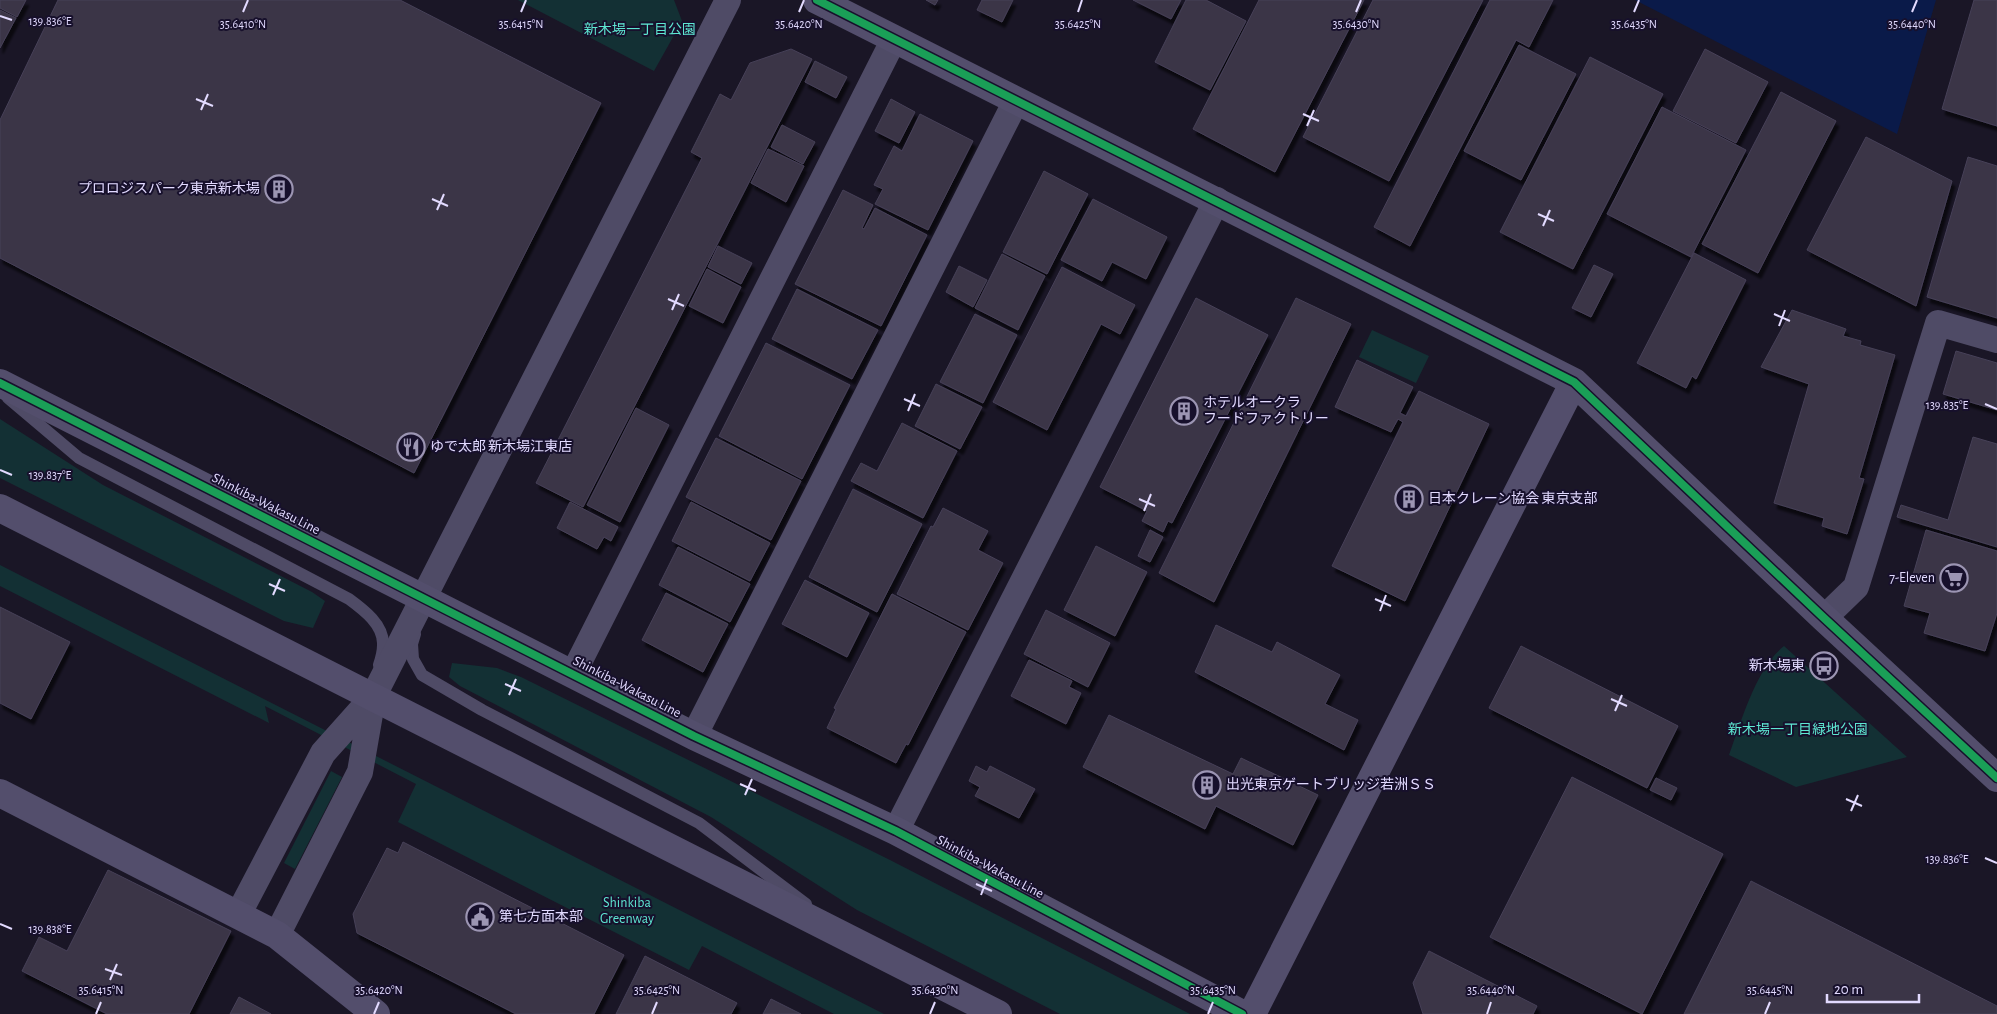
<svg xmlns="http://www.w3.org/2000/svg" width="1997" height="1014" font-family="'Alegreya Sans','Noto Sans JP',sans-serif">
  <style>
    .green { fill: #133034 }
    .water { fill: #0a1a49 }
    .building { fill: #3a3447; stroke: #474158; filter: url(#shadow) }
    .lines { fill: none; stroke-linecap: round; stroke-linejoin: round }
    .lane { stroke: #4f4b66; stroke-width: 12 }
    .street { stroke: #4f4b66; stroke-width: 26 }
    .secondary { stroke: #534e6c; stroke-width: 28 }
    .cycleway-casing { stroke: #17102c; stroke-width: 11 }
    .cycleway { stroke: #1a9f57; stroke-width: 8 }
    .ticks { fill: none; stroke: #e2daff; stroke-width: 2 }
    .labels { text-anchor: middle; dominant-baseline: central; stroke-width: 4; stroke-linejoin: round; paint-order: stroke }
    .park-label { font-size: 14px; fill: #5ee7d2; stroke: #17102c }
    .poi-label { font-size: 14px; fill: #e2daff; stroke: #17102c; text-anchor: start }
    .street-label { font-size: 14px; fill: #e2daff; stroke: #17102c }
    .ticks-label { font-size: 12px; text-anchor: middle; fill: #e2daff; stroke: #17102c; stroke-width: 4; stroke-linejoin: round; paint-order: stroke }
  </style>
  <defs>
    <filter id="shadow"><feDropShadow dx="3" dy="5.5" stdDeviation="1" flood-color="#0009"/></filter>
  </defs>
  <rect width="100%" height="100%" fill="#1a1626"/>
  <path class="green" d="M518,0H674L682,21L654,71Z
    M1372,330L1429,356L1416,383L1359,357Z
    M0,419L103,485L312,592L325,601L313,628L284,621L0,478Z
    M0,565L884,1014H834L702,946L689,970L398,822L416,784L265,706L269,723L0,586Z
    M1784,646L1907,757L1796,787L1729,755C1741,722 1756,668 1784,646Z
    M452,663L497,668L521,677L890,860L1190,1014H1060L857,910L711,817L460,686L449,677Z
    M331,771L342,777L295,869L284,863Z"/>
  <path class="water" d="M1635,0H1936L1897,134Z"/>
  <path class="building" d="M0,0H26L17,17L0,8Z
    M58,0H400L601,103L414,473L0,258V120Z
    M926,0H938L935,5Z
    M982,0H1013L1002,22L977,10Z
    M1133,0H1181L1171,19Z
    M1186,0H1206L1246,21L1210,90L1155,62Z
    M1259,0H1364L1275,172L1193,129Z
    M1373,0H1483L1389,181L1303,137Z
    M1490,0H1553L1529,47L1516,40L1410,246L1374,227Z
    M1974,0H1997V126L1942,109Z
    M0,10L16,18L0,48Z
    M1519,45L1576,74L1521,180L1464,151Z
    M791,49L812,59L583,507L536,483L702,158L691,152L720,94L731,100L750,63Z
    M1705,49L1768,82L1736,143L1673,111Z
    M1590,57L1663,94L1573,269L1500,232Z
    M815,61L847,77L836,98L805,82Z
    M1781,92L1836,121L1758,273L1702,244Z
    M891,99L915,112L899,143L875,131Z
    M1662,107L1746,150L1691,257L1607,214Z
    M920,114L973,141L928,230L875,204L883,189L874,185L894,146L902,151Z
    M782,125L815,142L803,164L771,147Z
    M1866,137L1952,181L1916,306L1807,250Z
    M768,149L804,166L786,202L751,183Z
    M1968,157L1997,166V318L1927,297Z
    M1044,171L1088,194L1047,274L1003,252Z
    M843,190L873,205L862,228L864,229L875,208L927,235L881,326L795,284Z
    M1093,199L1167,237L1146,279L1112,262L1102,281L1061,260Z
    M718,246L752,263L741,284L708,267Z
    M1694,253L1746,280L1696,379L1692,376L1686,388L1637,363Z
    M1002,254L1045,276L1018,330L975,308Z
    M1594,265L1613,274L1591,317L1572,308Z
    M959,266L987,280L973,307L946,292Z
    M1062,267L1135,305L1120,334L1101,324L1047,430L993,402Z
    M707,269L741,287L723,323L689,306Z
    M797,289L878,330L852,379L772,339Z
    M1196,298L1268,335L1172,523L1168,521L1163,532L1142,521L1147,511L1100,487Z
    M1296,298L1351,324L1214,602L1159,573Z
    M1792,310L1846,329L1843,336L1861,341L1860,345L1895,355L1859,478L1864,479L1847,534L1822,526L1824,518L1774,503L1809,384L1761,367Z
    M975,314L1017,335L983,403L940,382Z
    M766,343L850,385L802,479L719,436Z
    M1956,351L1997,363V410L1943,394Z
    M1357,360L1413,387L1400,413L1406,416L1419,391L1489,424L1405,601L1332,566L1403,422L1398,419L1391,432L1335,407Z
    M936,384L982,407L960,449L915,426Z
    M636,408L669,425L620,522L587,505Z
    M902,423L957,451L923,518L851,481L861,463L877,471Z
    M1973,437L1997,444V547L1897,517L1901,505L1948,520Z
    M716,438L801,481L771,540L686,497Z
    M853,489L922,524L877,612L809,577Z
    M570,502L618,527L611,541L604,537L597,549L557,528Z
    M691,502L770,543L750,581L672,541Z
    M943,508L988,531L978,550L1003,563L968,630L897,594L931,526L933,527Z
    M1150,530L1163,537L1150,562L1138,556Z
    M1926,530L1997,551V613L1985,651L1924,633L1930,613L1904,606Z
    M1096,546L1147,572L1115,636L1064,610Z
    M678,547L750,584L730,622L659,585Z
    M805,580L869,613L847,657L782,624Z
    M666,593L728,624L703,672L642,640Z
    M892,594L966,632L908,745L906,744L896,763L827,728L836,709L834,708Z
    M0,607L70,642L31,719L0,703Z
    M1046,610L1110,643L1088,687L1024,654Z
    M1216,625L1272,652L1277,642L1340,675L1325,704L1358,720L1344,750L1195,672Z
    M1521,646L1678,726L1647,788L1489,708Z
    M1029,660L1072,681L1069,687L1081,693L1066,724L1011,696Z
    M1109,715L1233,774L1241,758L1318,795L1293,845L1216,806L1205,829L1083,767Z
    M976,766L987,772L990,766L1035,789L1019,818L975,796L980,787L969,781Z
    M1572,777L1723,854L1642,1014L1490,937Z
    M1656,778L1677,788L1671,800L1650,790Z
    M403,842L624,955L594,1014H516L357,933L353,914L387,848L398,853Z
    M108,870L231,931L189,1014H107L22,971L39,937L67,951Z
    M1751,881L1997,1006V1014H1684Z
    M1429,951L1537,1006L1533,1014H1423L1413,983Z
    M645,956L737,1003L731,1014H616Z
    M239,997L271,1014H230Z
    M771,999L801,1014H763Z"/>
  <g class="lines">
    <path class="lane" d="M8,398L79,458L349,599C364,610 384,625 383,645C383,652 381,659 379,665
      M415,634L412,644L413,659L422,675L482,710L699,823L806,904"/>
    <path class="street" d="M1824,618L1856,587L1938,323L1997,340
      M573,674L894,39
      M694,736L1016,101
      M896,831L1217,200
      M238,915L323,753L373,697L728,0
      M277,935L360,772L373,697"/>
    <path class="secondary" d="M817,0L1574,382L1824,618L1997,778
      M0,383L694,736L896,831L1242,1014
      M0,508L998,1014
      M0,793L277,935L376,1014
      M1252,1014L1574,382"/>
    <g class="cycleway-casing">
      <path id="cycleway" d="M817,0L1574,382L1824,618L1997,778
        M0,383L694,736L896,831L1242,1014"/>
    </g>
    <use href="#cycleway" class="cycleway"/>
  </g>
  <path class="ticks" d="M243,12L248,0M521,12L526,0M799,12L804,0M1078,12L1082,0M1356,12L1361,0M1634,12L1639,0M1912,12L1917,0M0,16L12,20M196,99L213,106M201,110L208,94M1303,114L1319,121M1307,126L1314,110M432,199L448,206M437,210L444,194M1538,214L1554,221M1543,226L1550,210M668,299L684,306M672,310L679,294M1774,314L1790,321M1779,326L1785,310M904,399L920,406M1985,404L1997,409M908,411L915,394M0,470L12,475M1139,499L1155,506M1144,511L1151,494M269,584L285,591M273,595L280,579M1375,599L1391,606M1380,611L1386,595M505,684L521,691M509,695L516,679M1611,699L1627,706M1615,711L1622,695M740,784L756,791M745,795L752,779M1846,799L1862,806M1851,811L1858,795M1985,858L1997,863M976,884L992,891M981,895L987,879M0,924L12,929M105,969L122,975M110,980L117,964M96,1014L101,1002M374,1014L379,1002M652,1014L657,1002M930,1014L935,1002M1208,1014L1213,1002M1487,1014L1491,1002M1765,1014L1770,1002"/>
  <defs>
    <g id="building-ring" transform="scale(1.4375)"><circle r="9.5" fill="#17102c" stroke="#9c95b3" stroke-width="1.5"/><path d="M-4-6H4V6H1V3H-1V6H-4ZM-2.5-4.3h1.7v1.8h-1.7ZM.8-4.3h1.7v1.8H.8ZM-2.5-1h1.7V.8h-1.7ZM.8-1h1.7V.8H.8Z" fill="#9c95b3"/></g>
    <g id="restaurant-ring" transform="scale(1.4375)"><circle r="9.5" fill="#17102c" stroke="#9c95b3" stroke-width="1.5"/><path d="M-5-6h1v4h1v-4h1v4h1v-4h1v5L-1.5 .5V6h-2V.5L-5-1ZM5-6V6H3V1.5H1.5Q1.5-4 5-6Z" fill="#9c95b3"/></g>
    <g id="supermarket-ring" transform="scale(1.4375)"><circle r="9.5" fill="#17102c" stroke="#9c95b3" stroke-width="1.5"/><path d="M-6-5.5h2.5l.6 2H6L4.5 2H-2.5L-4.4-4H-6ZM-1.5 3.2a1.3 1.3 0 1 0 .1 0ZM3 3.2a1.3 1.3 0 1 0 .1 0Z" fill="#9c95b3"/></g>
    <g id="bus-ring" transform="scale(1.4375)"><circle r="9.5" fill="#17102c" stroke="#9c95b3" stroke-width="1.5"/><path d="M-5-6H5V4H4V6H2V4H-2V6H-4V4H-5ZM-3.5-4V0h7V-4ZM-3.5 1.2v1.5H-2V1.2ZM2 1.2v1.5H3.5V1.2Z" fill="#9c95b3"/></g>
    <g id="civic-ring" transform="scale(1.4375)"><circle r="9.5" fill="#17102c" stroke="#9c95b3" stroke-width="1.5"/><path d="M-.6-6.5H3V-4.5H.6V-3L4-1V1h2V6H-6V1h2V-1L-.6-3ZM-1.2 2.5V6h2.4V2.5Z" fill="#9c95b3"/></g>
  </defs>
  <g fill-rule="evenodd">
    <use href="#building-ring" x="279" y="189"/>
    <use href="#building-ring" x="1184" y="411"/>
    <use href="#restaurant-ring" x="411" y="447"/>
    <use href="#building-ring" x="1409" y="499"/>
    <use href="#supermarket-ring" x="1954" y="578"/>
    <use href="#bus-ring" x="1824" y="666"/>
    <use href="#building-ring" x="1207" y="785"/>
    <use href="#civic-ring" x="480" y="917"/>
  </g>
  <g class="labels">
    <g class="park-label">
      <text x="640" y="30">新木場一丁目公園</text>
      <text x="1798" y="730">新木場一丁目緑地公園</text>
      <text x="627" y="903">Shinkiba<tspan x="627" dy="16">Greenway</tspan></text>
    </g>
    <g class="poi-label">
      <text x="260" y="189" text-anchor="end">プロロジスパーク東京新木場</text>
      <text x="1203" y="403">ホテルオークラ<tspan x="1203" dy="16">フードファクトリー</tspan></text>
      <text x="430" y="447">ゆで太郎 新木場江東店</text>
      <text x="1428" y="499">日本クレーン協会 東京支部</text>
      <text x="1935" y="578" text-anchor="end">7-Eleven</text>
      <text x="1805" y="666" text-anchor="end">新木場東</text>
      <text x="1226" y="785">出光東京ゲートブリッジ若洲ＳＳ</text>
      <text x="499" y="917">第七方面本部</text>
    </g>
    <g class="street-label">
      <text transform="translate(266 504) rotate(27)">Shinkiba-Wakasu Line</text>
      <text transform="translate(627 687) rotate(27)">Shinkiba-Wakasu Line</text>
      <text transform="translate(990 867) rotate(28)">Shinkiba-Wakasu Line</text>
    </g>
  </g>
  <g class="ticks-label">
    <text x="50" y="25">139.836°E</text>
    <text x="243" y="28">35.6410°N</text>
    <text x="521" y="28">35.6415°N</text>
    <text x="799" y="28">35.6420°N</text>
    <text x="1078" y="28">35.6425°N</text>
    <text x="1356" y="28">35.6430°N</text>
    <text x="1634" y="28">35.6435°N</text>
    <text x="1912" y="28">35.6440°N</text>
    <text x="1947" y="409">139.835°E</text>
    <text x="50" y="479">139.837°E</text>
    <text x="1947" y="863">139.836°E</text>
    <text x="50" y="933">139.838°E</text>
    <text x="101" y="994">35.6415°N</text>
    <text x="379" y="994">35.6420°N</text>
    <text x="657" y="994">35.6425°N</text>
    <text x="935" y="994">35.6430°N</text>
    <text x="1213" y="994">35.6435°N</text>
    <text x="1491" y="994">35.6440°N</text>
    <text x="1770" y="994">35.6445°N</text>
  </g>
  <path d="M1827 994v8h92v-8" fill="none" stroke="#e2daff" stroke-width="2.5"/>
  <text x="1834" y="994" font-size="15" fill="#e2daff" stroke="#17102c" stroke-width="4" paint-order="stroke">20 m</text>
</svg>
